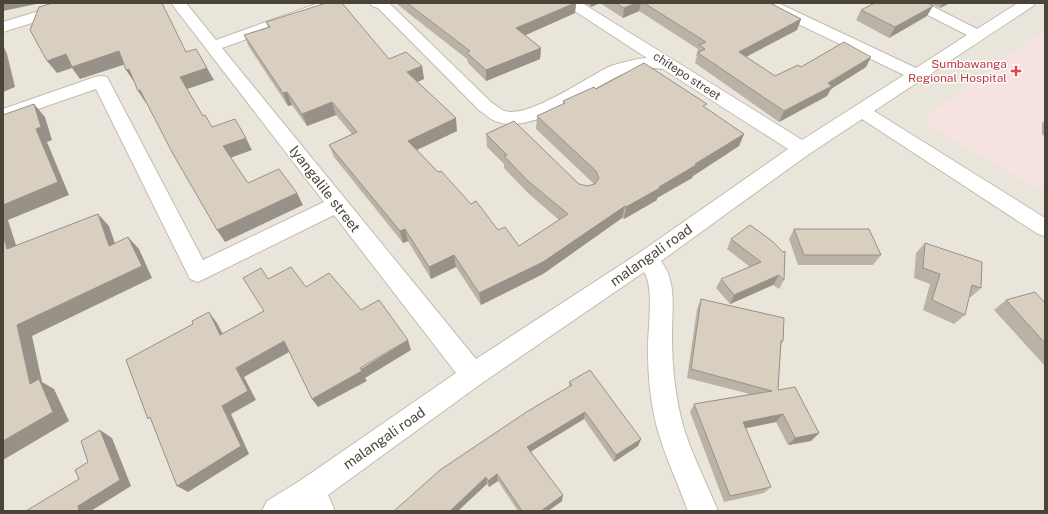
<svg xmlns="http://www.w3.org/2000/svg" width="1048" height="514" font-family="'Public Sans',sans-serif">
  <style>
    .residential { fill: #eae5da }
    .medical { fill: #f6e3e0 }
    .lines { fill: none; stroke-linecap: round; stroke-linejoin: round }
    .minor-casing { stroke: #c2bbae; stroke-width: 2 }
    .minor { fill: #fff; fill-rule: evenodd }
    .wall { fill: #bab2a6 }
    .shaded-wall { fill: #979187 }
    .building { fill: #d8cfc1; stroke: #979187 }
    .health-dot { fill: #e0444e; stroke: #fff; stroke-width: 1.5 }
    .labels { text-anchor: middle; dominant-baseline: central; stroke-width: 3; stroke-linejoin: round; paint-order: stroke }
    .far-health-label { font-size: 12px; fill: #be3a42; stroke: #fff; text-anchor: end }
    .far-street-label { font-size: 12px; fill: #4b4439; stroke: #fff }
    .street-label { font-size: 14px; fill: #4b4439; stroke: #fff }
  </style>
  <rect width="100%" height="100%" fill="#f6f3ec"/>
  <path class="residential" d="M3,3H1045V511H3Z"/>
  <path class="medical" d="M1045,28V192L926,125L930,114Z"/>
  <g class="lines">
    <g class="minor-casing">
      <path id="minor" d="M65,3H88L86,6L3,32V22Z
        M171,3H186L216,40L319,3H340L338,6L222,48L476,359L639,253L788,149L663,69C655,68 645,67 636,69C595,80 538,138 495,121C490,119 485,114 480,111L378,8L372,6L370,3H389L492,103C496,105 501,110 505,111C529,119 588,76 611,66C623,62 635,59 647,58L567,6L565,3H582L802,140L904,75L761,6L759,3H778L916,68L967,35L910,6L908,3H926L977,29L1018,3H1035L1033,6L874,111L1045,218V236L1038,234L862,119L809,154L661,261C677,282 672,309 672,335C672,366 675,398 684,429C693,457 707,484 718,511H688C678,484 665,456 657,428C651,404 648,378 648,353C647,334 655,287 644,272L482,383L328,495L335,511H262L267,501L301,480L456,373L334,215L198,282L190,279L96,89L3,121V109L95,77L101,76L107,77L203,260L324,202Z"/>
    </g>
    <use href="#minor" class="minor"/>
  </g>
  <path class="wall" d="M396,3H576L575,13L525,35L541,48L540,59L486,81L468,63L467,59L412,16Z
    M585,3H770L801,19L797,30L746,57L775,76L801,67H866L831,89L827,96L779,122L695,63L697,56H696L698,49L639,11L623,18L600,3L591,7Z
    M929,3H950L940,8Z
    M861,10L927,16L889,38L856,20Z
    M266,22L389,59L422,66L424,79L417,82L457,131L417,150L438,172L498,230L519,246L559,220L528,193L504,168V164L487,147L486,134L579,184L587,186L594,184L536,129L537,116L563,104V101L596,89L705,108L744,134L739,146L693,176L692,178L657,198V200L624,219L622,218L543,274L481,305L456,267L431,279L408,241L403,243L334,157L329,145L352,134L336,115L307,126L292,105L288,106L249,47L244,35L268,27Z
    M1045,120V137L1042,134V123Z
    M794,229L881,255L873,265H798L789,239Z
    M731,239L784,280L779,289L773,285L730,304L716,288L721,279L750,267L727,249Z
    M925,243L981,288L971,297H969L965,315L954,324L923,310L930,284L914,278L916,253Z
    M701,299L783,341L781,345L778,390L819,433L811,441L788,445L776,422L745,428L771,487L764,493L724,502L690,412L694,404L750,394L687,378L697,309Z
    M1006,300L1045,303V366L994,310Z
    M569,382L641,439L638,446L614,462L584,419L531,451L562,501L548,511H518L498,481L489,487L487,484L394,511L569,387Z"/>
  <path class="shaded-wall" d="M3,3H41L3,11Z
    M575,3H576L575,13L517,39L516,28Z
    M591,3H600L591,7Z
    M636,3H641L639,11L623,18L624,8Z
    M943,3H950L940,8Z
    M933,6L927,16L889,38L895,27Z
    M801,19L797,30L736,62L739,52Z
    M3,45L7,54L15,87L3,92Z
    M541,48L540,59L486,81V70Z
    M119,51L126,64L80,79L72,68L57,73L47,61L66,54Z
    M871,57L866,67L831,89L827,96L779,122L784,111Z
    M422,66L424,79L410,85L407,72Z
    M207,68L214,80L187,89L180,77Z
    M129,69L137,81L134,82L126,70Z
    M140,90L148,103H146L138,91Z
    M287,92L292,105L288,106L283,93Z
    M332,102L336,115L307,126L302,114Z
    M34,104L45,117L52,140L47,142L69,195L8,220L21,261L7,249L3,235V205L36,129Z
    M456,118L457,131L410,153L408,141Z
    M744,134L739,146L693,176L692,178L657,198V200L624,219L626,207Z
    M246,138L252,150L230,158L223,146Z
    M297,193L303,205L225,242L217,230Z
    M625,206L622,218L543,274L481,305L479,293Z
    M98,214L109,226L120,258L109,246Z
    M405,229L408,241L403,243L400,231Z
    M128,237L139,249L152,278L32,336L42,382L54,389L69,421L3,460V441L30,384L17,325Z
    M454,255L456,267L431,279L429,267Z
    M779,275L773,285L730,304L734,295Z
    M209,312L217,323L228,344L220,335Z
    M408,340L411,350L365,378L367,381L318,407L312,399Z
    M284,341L291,351L244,377L256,400L231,414L249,454L188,492L177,486L236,368Z
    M585,412L584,419L527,454V447Z
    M783,414L776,422L737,430L743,422Z
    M100,430L112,438L131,486L91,511H79L78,506Z
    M819,433L811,441L788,445L795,438Z
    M641,439L638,446L614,462L616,455Z
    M497,474L498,481L489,487L488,481Z
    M486,477L487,484L458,511H450Z
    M563,495L562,501L548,511H541Z"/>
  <path class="building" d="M53,3H162L186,52L196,49L207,68L180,77L203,116L205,115L212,127L235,119L246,138L223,146L248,183L279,169L297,193L217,230L173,154L140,90L138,91L129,69L126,70L119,51L72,67L66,54L47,61L30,30L39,7Z
    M326,3H342L389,59L406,52L422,66L407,72L456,118L408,141L438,172L441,171L471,204L476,201L498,230L505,227L519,246L568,214L528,181L504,156L507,155L486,134L514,121L579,184L587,186L595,184L599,178L596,171L537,116L565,103L563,101L594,87L596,89L644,63L707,104L703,106L744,134L695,164L696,165L659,187L660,188L626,207L625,206L543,262L479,293L454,255L429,267L405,229L400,231L329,145L357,132L332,102L302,114L287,92L283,93L244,35L270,27L266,22Z
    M407,3H575L516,28L541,48L486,70L467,53L470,51Z
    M616,3H636L624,8Z
    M644,3H770L801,19L739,52L775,76L798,65L801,67L844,42L871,57L828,83L832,86L784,111L698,53L705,49L699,45L706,42Z
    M875,3H928L933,6L895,27L861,10Z
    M34,104L41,127L36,129L58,182L3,205V115Z
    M98,214L109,246L128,237L142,266L17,325L30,384L39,379L53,412L3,441V235L7,249Z
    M750,225L772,241L783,252L785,251L784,280L779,275L734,295L721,279L761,262L731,239Z
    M794,229H869L881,255H804Z
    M925,243L982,262L981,288L972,285L965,315L932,300L940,274L923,268Z
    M291,267L306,287L329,273L361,310L379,300L408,340L360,368L362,371L312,399L284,341L236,368L248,391L222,406L241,446L177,486L150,417L148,419L126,360L193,324L192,321L209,312L220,335L264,311L243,278L261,268L268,279Z
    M1035,292L1045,303V343L1006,300Z
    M701,299L784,318L783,341H781L778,390L795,387L819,433L795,438L783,414L743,422L771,487L730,496L694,404L772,391L691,369Z
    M590,370L641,439L616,455L585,412L527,447L563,495L541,511H522L497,474L488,481L486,477L450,511H394L440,470L528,411L572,385L569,382Z
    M100,430L120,480L78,506L79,511H26L79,479L75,470L88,462L81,441Z"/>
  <path class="health-dot" d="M1014 65h4v4h4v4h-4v4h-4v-4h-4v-4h4z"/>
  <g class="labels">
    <g class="far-health-label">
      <text x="1007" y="64">Sumbawanga<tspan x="1007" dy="14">Regional Hospital</tspan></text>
    </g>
    <g class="far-street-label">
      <text transform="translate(687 76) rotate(33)">chitepo street</text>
    </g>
    <g class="street-label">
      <text transform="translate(325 189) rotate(52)">lyangalile street</text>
      <text transform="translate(651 255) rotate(-35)">malangali road</text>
      <text transform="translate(384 438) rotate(-35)">malangali road</text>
    </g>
  </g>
  <rect width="1048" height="514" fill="none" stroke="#4b4439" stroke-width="8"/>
</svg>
